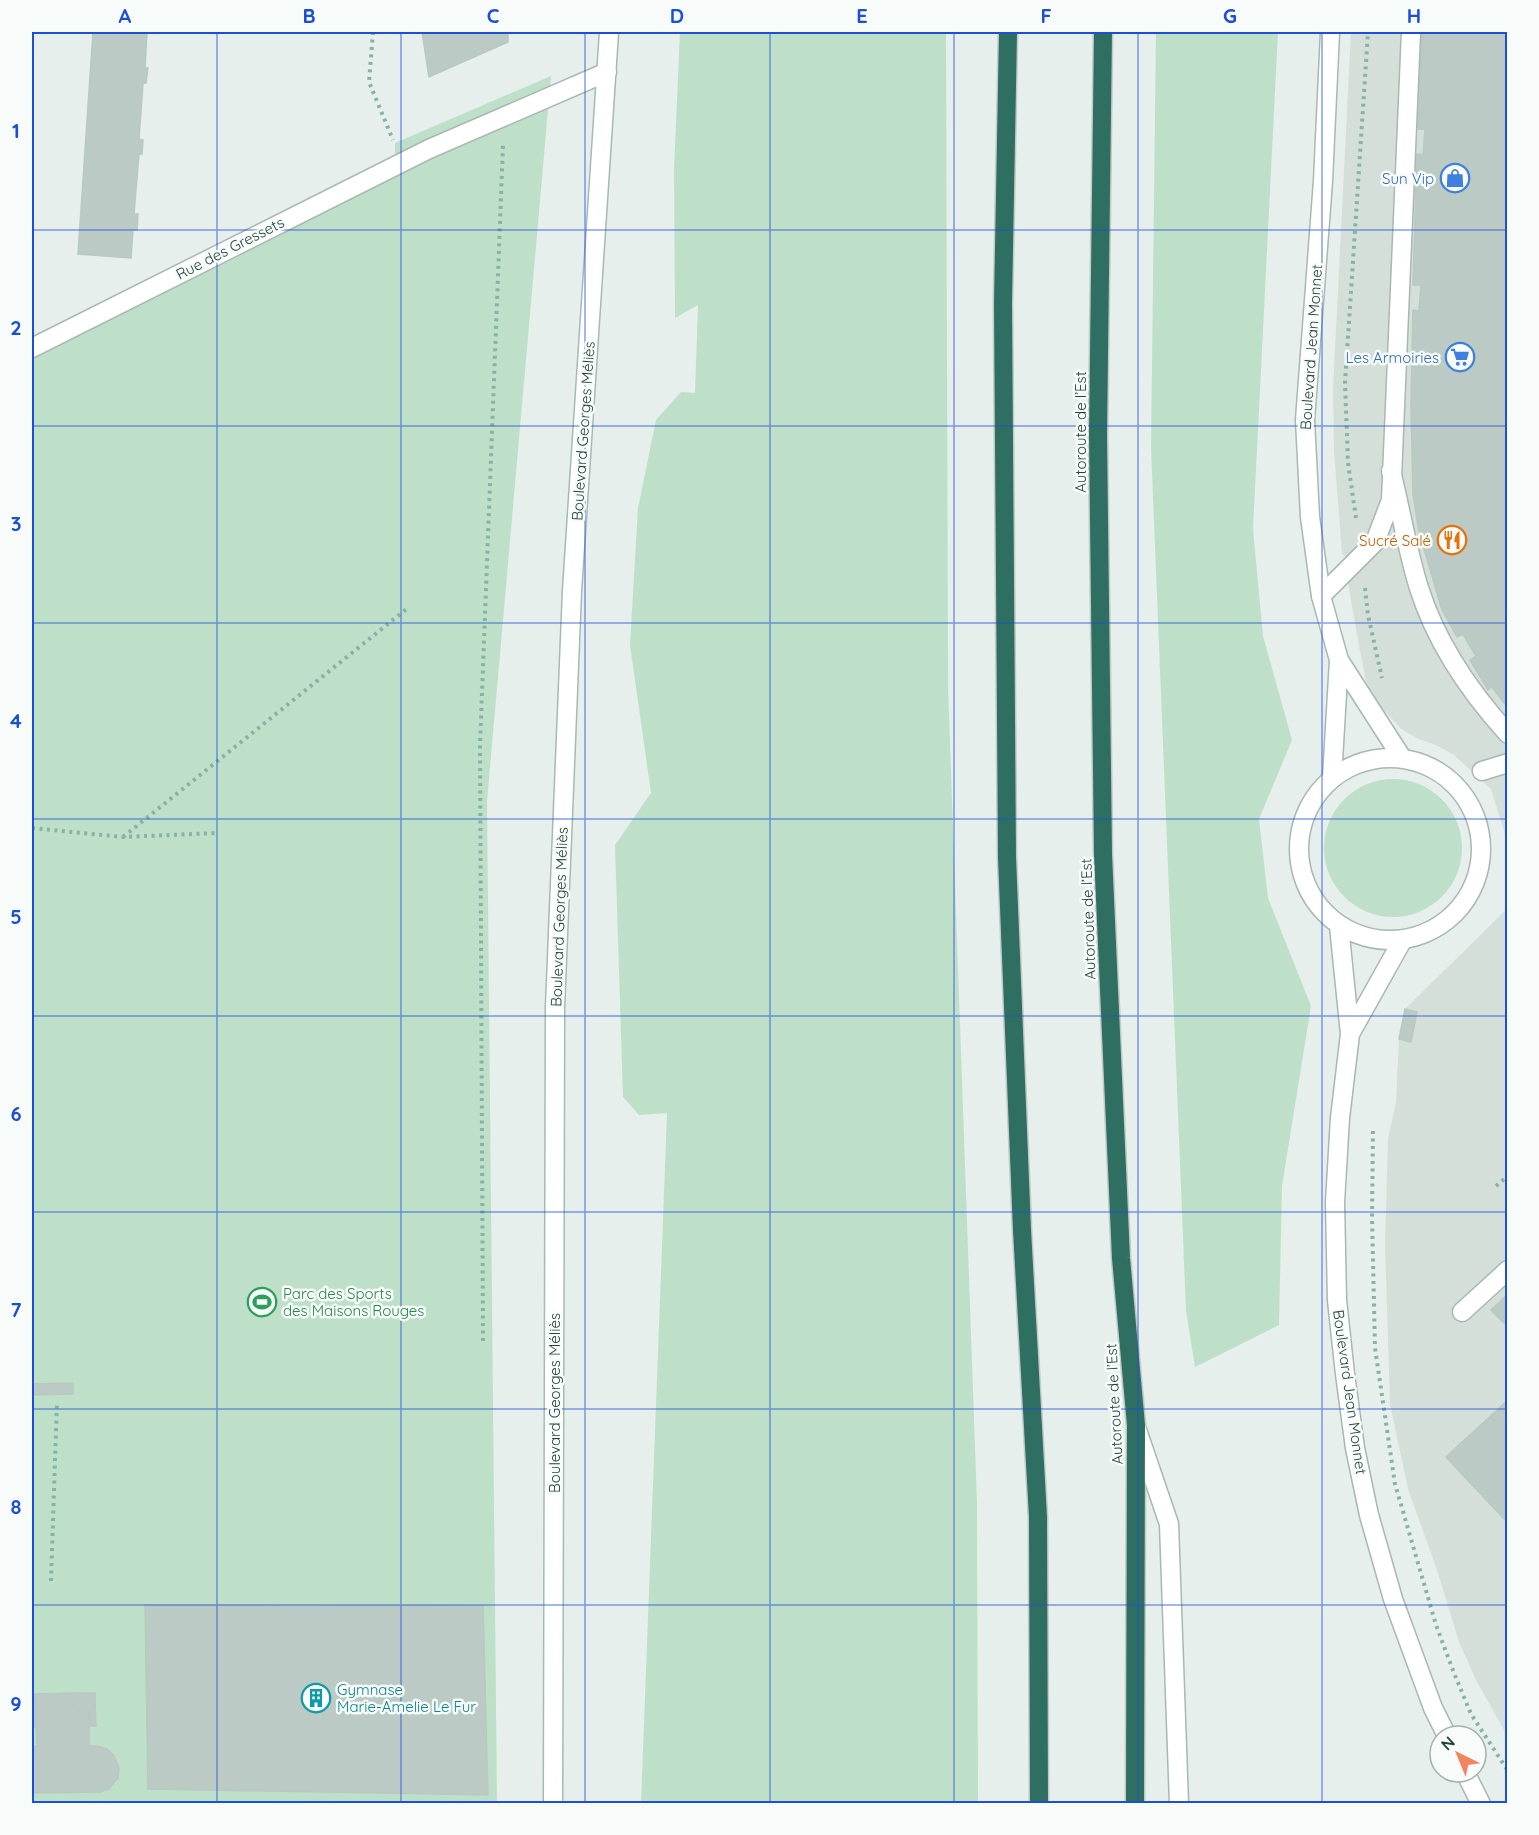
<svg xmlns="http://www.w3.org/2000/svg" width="1539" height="1835" font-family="Quicksand,sans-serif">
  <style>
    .built { fill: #d4dfda }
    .green { fill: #bfe0c8 }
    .building { fill: #bbcac4; stroke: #b8c9c2; stroke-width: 1.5 }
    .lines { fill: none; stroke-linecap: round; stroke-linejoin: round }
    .service-casing { stroke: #a8b8b2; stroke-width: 21 }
    .pedestrian-casing { stroke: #a8b8b2; stroke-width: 21 }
    .minor-casing { stroke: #a8b8b2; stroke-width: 21 }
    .tertiary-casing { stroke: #a8b8b2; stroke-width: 21 }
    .secondary-casing { stroke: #a4bbb3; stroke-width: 21 }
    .motorway-casing { stroke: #c2cac8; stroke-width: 21 }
    .path { stroke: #86b3a5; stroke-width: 4; stroke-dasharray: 3 4.5; stroke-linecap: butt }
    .service { stroke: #fff; stroke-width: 18 }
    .pedestrian { stroke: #fff; stroke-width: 18 }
    .minor { stroke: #fff; stroke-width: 18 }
    .tertiary { stroke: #fff; stroke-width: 18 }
    .secondary { stroke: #fff; stroke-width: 18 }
    .motorway { stroke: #2f6f62; stroke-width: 18 }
    .grid { fill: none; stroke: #1d4ed8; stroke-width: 1.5; stroke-opacity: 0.55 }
    .labels { text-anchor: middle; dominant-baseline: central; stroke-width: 5; stroke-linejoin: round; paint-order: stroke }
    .shop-label { font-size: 15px; fill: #366cbe; stroke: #f7fbf9; text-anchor: end }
    .street-label { font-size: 15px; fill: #24423a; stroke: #f7fbf9 }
    .food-label { font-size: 15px; fill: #c56008; stroke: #f7fbf9; text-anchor: end }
    .leisure-label { font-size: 15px; fill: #27864d; stroke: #f7fbf9; text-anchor: start }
    .culture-label { font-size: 15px; fill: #0d838f; stroke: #f7fbf9; text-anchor: start }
    .neatline { fill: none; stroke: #1d4ed8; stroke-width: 2 }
    .grid-label { font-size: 20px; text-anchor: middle; font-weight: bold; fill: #1d4ed8 }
  </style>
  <rect width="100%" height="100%" fill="#e6efeb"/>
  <path class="built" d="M1351,32H1507V841L1491,789L1454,755L1438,746L1416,738L1400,728L1376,701L1366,681L1359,646L1348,583L1359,572L1342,553L1334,451L1333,389Z
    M1507,909V1735L1477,1682L1459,1642L1437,1570L1408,1489L1390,1404L1385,1244L1388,1138L1396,1103L1399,1039L1411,1041L1417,1012L1405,1009Z"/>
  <path class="green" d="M680,32H946L948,686L977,1503L978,1803H641L667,1113L639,1115L623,1097L615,845L651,793L630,645L638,508L656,420L681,392L695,393L698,305L675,318L674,168Z
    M1156,32H1278L1253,529L1263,636L1292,740L1259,819L1268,898L1311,1006L1282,1186L1279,1325L1195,1367L1186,1311L1151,448Z
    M551,76L487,802L497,1803H32V359L395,175V143Z
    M1324 848a69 69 0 1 1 138 0a69 69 0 1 1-138 0Z"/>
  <path class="building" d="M93,32H147L145,68H148L146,83H143L139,139L143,140L142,154H139L134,214H138L137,230H133L131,258L78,254Z
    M422,32H508V42L429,77Z
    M1422,32H1508V708L1492,687L1488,690L1470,660L1476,656L1463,634L1457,637L1442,610L1419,532L1413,495L1411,404L1413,310L1419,311L1421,285H1413L1417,154L1423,155L1425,129H1418Z
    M1405,1009L1417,1012L1411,1042L1399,1039Z
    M1508,1294V1327L1491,1310Z
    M73,1383V1394L32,1395V1384Z
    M1508,1400V1523L1446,1457Z
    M145,1605L483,1606L488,1795L148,1789Z
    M72,1693V1710L89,1711V1746H97L107,1749L114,1756L119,1768L118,1778L109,1789L100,1792L32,1793V1760H34V1746H37L35,1694Z
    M72,1693H95L96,1726H89V1711L72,1710Z
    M32,1694H35V1727H32Z"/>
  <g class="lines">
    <g class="service-casing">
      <path id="service" d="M1321,596L1375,542L1391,500L1411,32
        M1462,1312L1508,1270
        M1137,1430L1169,1524L1179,1804"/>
    </g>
    <g class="pedestrian-casing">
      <path id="pedestrian" d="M1391,471C1401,510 1407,550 1419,588C1436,642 1470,692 1508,734
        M1482,771L1508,763"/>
    </g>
    <g class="minor-casing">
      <path id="minor" d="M32,348L429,149L607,72"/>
    </g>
    <g class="tertiary-casing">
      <path id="tertiary" d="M1330,32L1323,181L1305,420L1310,517L1321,596L1339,660L1402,758
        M1299 849a91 91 0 1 1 182 0a91 91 0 1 1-182 0Z
        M1332,778L1339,660
        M1339,926L1350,1034L1340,1118L1335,1202L1337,1300L1345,1374L1355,1448L1369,1515L1393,1599L1433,1708L1447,1736
        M1350,1034L1402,941
        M1465,1772L1481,1804"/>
    </g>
    <g class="secondary-casing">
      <path id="secondary" d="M553,1804L555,1007L572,591L609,32"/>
    </g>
    <g class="motorway-casing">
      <path id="motorway" d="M1008,32L1003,303L1007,857L1022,1230L1038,1517L1039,1804
        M1103,32L1098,435L1103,854L1121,1258L1136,1425L1135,1804"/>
    </g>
    <path class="path" d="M373,32L369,82L393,140
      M1356,518L1348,463L1345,383L1368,32
      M1365,588L1368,615L1382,678
      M32,828L123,837L216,833
      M123,837L409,607
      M1373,1131L1372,1216L1375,1348L1395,1484L1436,1625L1454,1673L1471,1714L1508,1771
      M1496,1186L1508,1176
      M483,1341L480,745L503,145
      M51,1581L57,1401"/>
    <use href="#service" class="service"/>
    <use href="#pedestrian" class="pedestrian"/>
    <use href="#minor" class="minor"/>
    <use href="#tertiary" class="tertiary"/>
    <use href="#secondary" class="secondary"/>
    <use href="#motorway" class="motorway"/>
  </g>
  <path class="grid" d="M217,32V1804M401,32V1804M585,32V1804M770,32V1804M954,32V1804M1138,32V1804M1322,32V1804M32,230H1508M32,426H1508M32,623H1508M32,819H1508M32,1016H1508M32,1212H1508M32,1409H1508M32,1605H1508"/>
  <defs>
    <g id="shop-ring" transform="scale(1.5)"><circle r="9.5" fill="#f7fbf9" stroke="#3f7fe0" stroke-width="1.5"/><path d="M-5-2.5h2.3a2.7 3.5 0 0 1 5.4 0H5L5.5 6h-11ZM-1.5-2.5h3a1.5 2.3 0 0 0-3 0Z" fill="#3f7fe0"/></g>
    <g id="supermarket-ring" transform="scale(1.5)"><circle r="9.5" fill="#f7fbf9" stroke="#3f7fe0" stroke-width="1.5"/><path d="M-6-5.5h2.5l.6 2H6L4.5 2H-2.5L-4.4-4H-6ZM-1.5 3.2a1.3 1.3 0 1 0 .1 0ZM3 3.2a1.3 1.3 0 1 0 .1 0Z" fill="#3f7fe0"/></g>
    <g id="restaurant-ring" transform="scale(1.5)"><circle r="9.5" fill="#f7fbf9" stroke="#e8710a" stroke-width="1.5"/><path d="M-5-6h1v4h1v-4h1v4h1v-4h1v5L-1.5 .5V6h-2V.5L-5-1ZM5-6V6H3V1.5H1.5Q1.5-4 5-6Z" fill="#e8710a"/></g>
    <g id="stadium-ring" transform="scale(1.5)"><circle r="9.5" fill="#f7fbf9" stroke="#2e9e5b" stroke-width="1.5"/><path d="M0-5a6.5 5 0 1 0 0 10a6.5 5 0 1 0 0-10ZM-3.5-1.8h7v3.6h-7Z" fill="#2e9e5b"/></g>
    <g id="building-ring" transform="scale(1.5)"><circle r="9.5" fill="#f7fbf9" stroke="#0f9aa8" stroke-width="1.5"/><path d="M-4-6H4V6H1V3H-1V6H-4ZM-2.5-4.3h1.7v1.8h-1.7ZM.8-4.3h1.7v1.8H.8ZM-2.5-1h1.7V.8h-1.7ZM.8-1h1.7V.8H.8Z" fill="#0f9aa8"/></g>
  </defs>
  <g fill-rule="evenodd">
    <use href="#shop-ring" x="1455" y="178"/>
    <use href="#supermarket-ring" x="1460" y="357"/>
    <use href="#restaurant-ring" x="1452" y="540"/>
    <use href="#stadium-ring" x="262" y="1302"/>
    <use href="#building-ring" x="316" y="1698"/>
  </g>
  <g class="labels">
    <g class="shop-label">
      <text x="1434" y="178">Sun Vip</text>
      <text x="1439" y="357">Les Armoiries</text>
    </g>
    <g class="street-label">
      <text transform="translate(230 248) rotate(-27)">Rue des Gressets</text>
      <text transform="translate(1311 347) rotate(-86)">Boulevard Jean Monnet</text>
      <text transform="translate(583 431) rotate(-86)">Boulevard Georges Méliès</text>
      <text transform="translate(1080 432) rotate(-90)">Autoroute de l’Est</text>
      <text transform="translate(559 917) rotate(-88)">Boulevard Georges Méliès</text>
      <text transform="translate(1088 919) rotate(-92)">Autoroute de l’Est</text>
      <text transform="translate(1350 1392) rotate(82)">Boulevard Jean Monnet</text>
      <text transform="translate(554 1403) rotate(-90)">Boulevard Georges Méliès</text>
      <text transform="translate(1114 1404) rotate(-93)">Autoroute de l’Est</text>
    </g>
    <g class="food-label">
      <text x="1431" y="540">Sucré Salé</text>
    </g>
    <g class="leisure-label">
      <text x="283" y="1293">Parc des Sports<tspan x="283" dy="17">des Maisons Rouges</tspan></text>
    </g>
    <g class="culture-label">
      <text x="337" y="1689">Gymnase<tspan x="337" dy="17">Marie-Amelie Le Fur</tspan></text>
    </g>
  </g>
  <rect width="1539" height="1835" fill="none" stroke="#f7fbf9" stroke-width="66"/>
  <g transform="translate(1458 1754) rotate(317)"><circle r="28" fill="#f7fbf9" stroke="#a3b1ad" stroke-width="1.5"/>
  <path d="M0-4.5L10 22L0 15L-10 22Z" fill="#f4845f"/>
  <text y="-9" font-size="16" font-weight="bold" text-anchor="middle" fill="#24423a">N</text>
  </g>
  <rect x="33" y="33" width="1473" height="1769" class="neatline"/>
  <g class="grid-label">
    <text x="125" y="23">A</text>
    <text x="309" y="23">B</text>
    <text x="493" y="23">C</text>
    <text x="677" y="23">D</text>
    <text x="862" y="23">E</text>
    <text x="1046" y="23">F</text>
    <text x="1230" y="23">G</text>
    <text x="1414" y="23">H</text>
    <text x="16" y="138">1</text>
    <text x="16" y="335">2</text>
    <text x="16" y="531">3</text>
    <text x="16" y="728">4</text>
    <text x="16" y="924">5</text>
    <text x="16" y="1121">6</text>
    <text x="16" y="1317">7</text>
    <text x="16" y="1514">8</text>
    <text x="16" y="1711">9</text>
  </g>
</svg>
